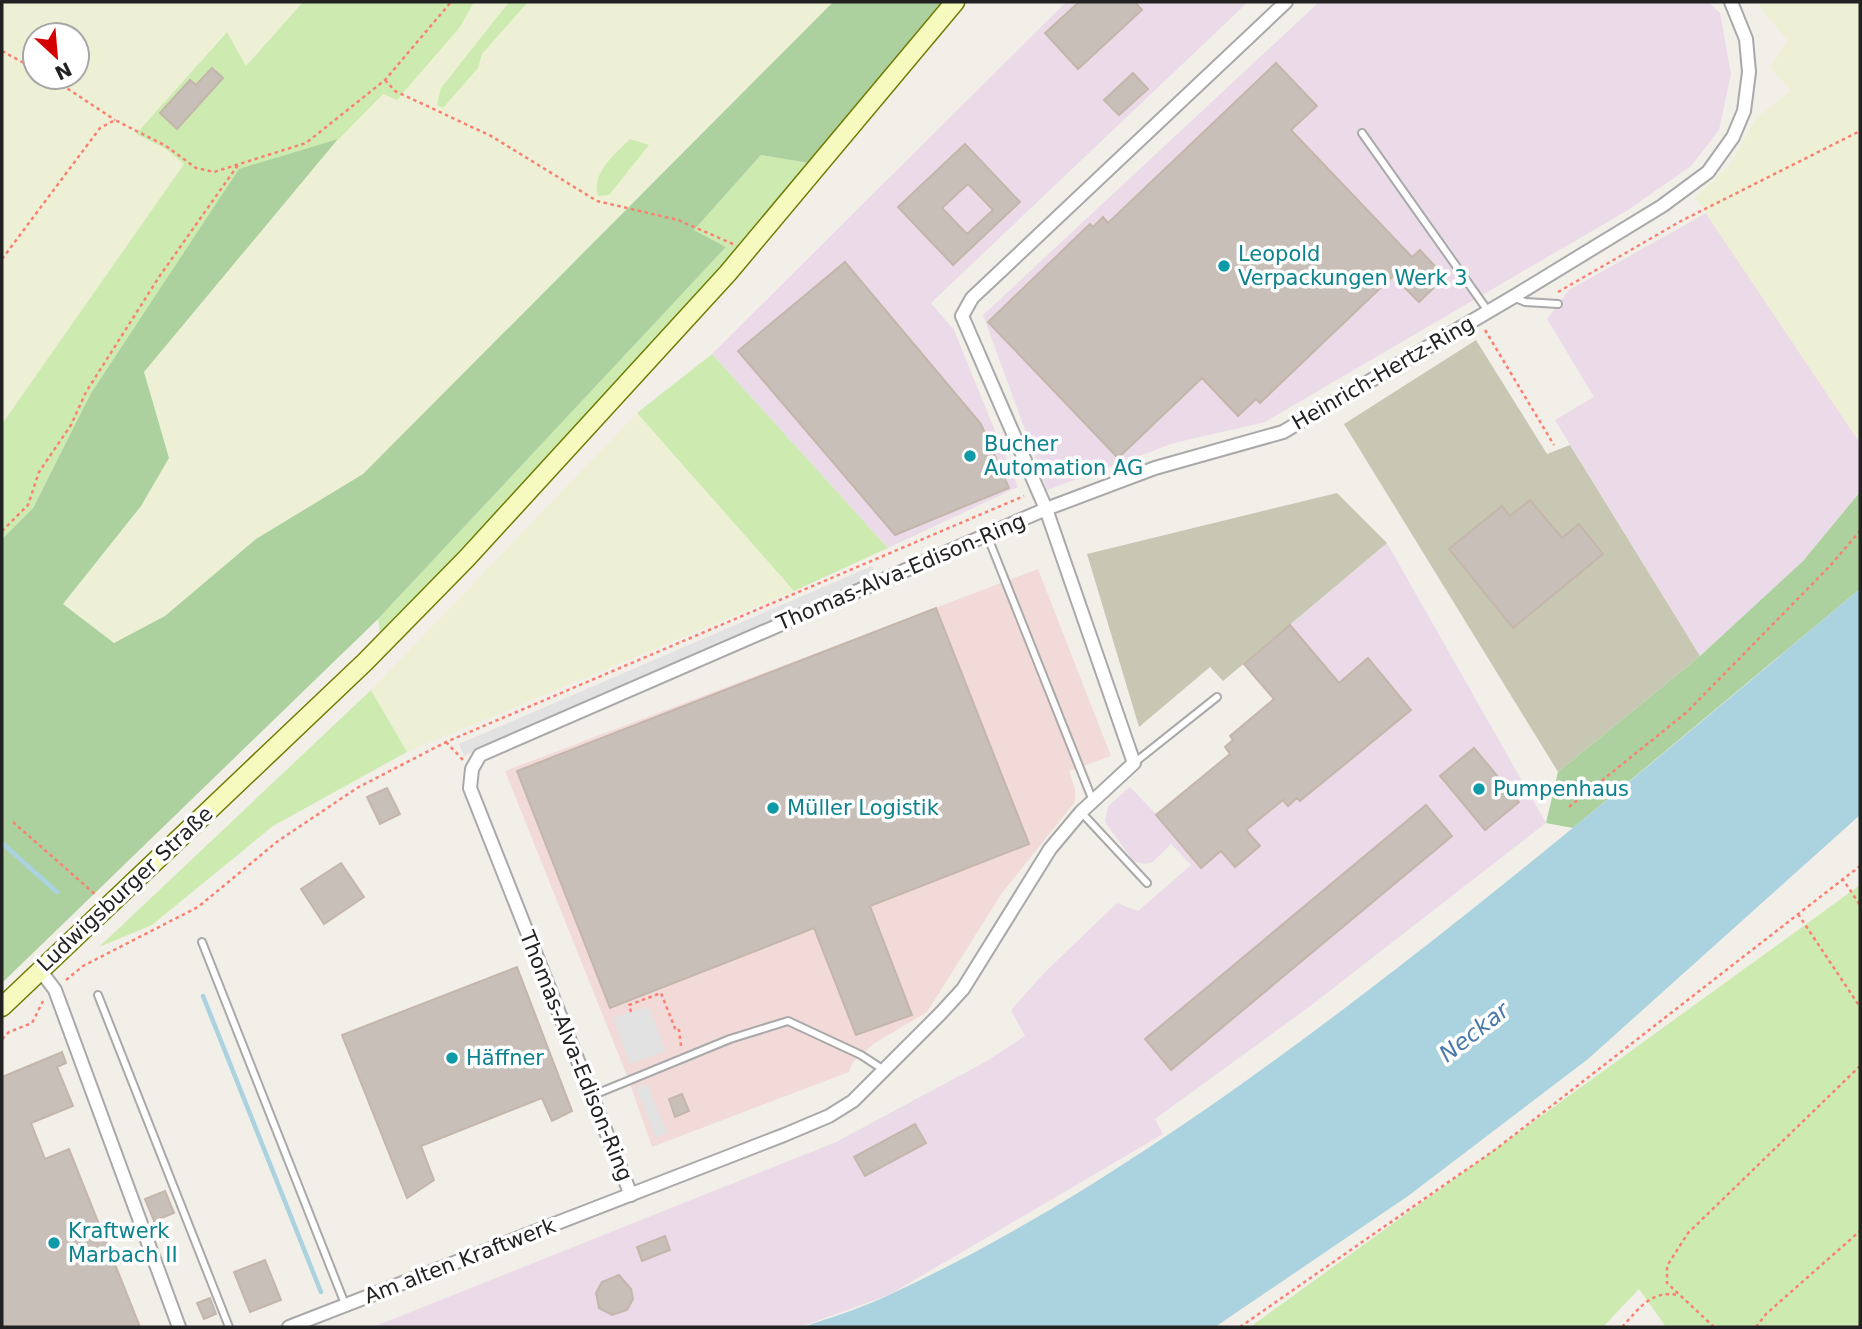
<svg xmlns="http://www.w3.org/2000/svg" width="1862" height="1329" font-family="'DejaVu Sans',sans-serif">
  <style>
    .commercial { fill: #f2dad9 }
    .industrial { fill: #ebdbe8 }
    .construction { fill: #c7c7b4 }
    .farmland { fill: #eef0d5; fill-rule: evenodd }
    .grass { fill: #cdebb0 }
    .forest { fill: #add19e }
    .parking { fill: #e2e2e2 }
    .water { fill: #aad3df }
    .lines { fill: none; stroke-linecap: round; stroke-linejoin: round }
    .stream { stroke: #aad3df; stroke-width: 4.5 }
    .building { fill: #c7bfb8; stroke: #c4b6ab; stroke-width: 2; fill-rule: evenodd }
    .service-casing { stroke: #a9a9a9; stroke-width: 10 }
    .minor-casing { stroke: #a9a9a9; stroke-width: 16 }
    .secondary-casing { stroke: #707d05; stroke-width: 21 }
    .path { stroke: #fa8072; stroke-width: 2.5; stroke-dasharray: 3.5 3.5; stroke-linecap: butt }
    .service { stroke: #fff; stroke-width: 6 }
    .minor { stroke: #fff; stroke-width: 12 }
    .secondary { stroke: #f7fabf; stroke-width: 18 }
    .culture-dot { fill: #0f9aa8; stroke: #fff; stroke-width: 2.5 }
    .labels { text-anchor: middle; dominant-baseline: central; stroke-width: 7; stroke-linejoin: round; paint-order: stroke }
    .culture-label { font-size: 21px; fill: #0d838f; stroke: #fff; text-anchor: start }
    .street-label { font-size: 21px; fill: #222; stroke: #fff }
    .water-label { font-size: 23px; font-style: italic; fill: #4a7aab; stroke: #fff }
  </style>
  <rect width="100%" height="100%" fill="#f2efe9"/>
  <path class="commercial" d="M1038,569L1111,756L1069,771L1075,789V802L1002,893L927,1012L875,1043L853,1062L849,1072L652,1147L629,1081L505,771Z"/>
  <path class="industrial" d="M1066,2H1248L931,303L954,330L1018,487L888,548L712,354Z
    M1319,2H1709L1720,13L1731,74L1719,130L1691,166L1628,210L1265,422L1174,443L1047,490L983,315Z
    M1706,213L1860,443V492L1803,561L1700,656L1555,420L1594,397L1547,319L1569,290Z
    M1387,543L1546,823L1309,1007L1155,1119L1163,1134L889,1295L800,1327H373L836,1142L987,1061L1025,1036L1011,1010L1044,973L1117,903L1138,911L1191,865L1171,844L1153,862L1144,864L1133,861L1105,822L1108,806L1130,787L1157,815L1230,754L1225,747L1232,740L1230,736L1274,699L1244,664Z"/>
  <path class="construction" d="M1476,340L1547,454L1570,445L1700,656L1558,772L1344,424Z
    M1337,493L1387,543L1223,681L1210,667L1139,727L1087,554Z"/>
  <path class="farmland" d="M2,2H303L246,66L226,32L136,134L166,149L184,164L2,424ZM35,35H77V77H35Z
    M474,2H509L441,88L478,68L482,54L528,2H833L363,474L256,539L165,616L114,643L63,604L141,506L169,458L144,372L338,139L383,94L460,27Z
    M1756,2H1860V443L1695,197L1729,166L1756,118L1791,91L1770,67L1788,41Z
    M637,413L794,591L407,752L371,690Z"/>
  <path class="grass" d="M303,2H474L460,27L397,100L383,94L339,139L239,170L91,393L33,508L2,539V424L184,164L166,149L136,134L227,32L246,66Z
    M509,2H528L482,54L478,68L443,108L437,105L441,88Z
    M630,139L649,145L609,195L598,196C591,173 615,154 630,139Z
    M761,155L815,164L463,553L380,633L378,619L726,247L694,230Z
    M712,354L888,548L794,591L637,413Z
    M371,690L407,752L273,826L152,925L99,947Z
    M1860,885V1327H1666L1639,1289L1603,1327H1250Z"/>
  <path class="forest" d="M833,2H947L815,164L761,155L694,230L726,247L378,619L2,983V539L33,508L91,393L239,169L338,139L144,372L169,458L141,506L63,604L114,643L165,616L256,539L363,474Z
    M1860,492V589L1573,828L1546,823L1558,772L1700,656L1803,561Z"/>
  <path class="parking" d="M872,566L877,577L464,756L459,744Z
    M649,1007L665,1051L630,1064L613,1017Z
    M647,1084L667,1133L656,1138L636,1088Z"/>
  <path class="water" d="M1860,589V815L1588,1059L1408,1196L1215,1327H803C832,1317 862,1308 889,1295C1054,1218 1200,1117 1345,1008C1522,874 1690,731 1860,589Z"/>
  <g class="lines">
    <path class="stream" d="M2,843L57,892
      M203,996L321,1292"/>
  </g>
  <path class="building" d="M1079,2H1135L1142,10L1078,69L1045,33Z
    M1276,63L1317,106L1291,130L1412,257L1420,250L1445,277L1419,302L1393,276L1260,403L1256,399L1238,416L1202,378L1118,458L988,322L1090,224L1093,227L1103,217L1108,223Z
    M212,68L223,78L177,129L160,113L190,80L196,85Z
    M1133,73L1148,89L1119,115L1104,100Z
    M965,144L1020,202L953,265L898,207ZM968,184L993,210L967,234L942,208Z
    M845,262L981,424L1009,488L895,535L738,351Z
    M1530,500L1562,538L1579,524L1603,554L1513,628L1449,549L1502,506L1510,516Z
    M936,608L1029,844L870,906L912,1015L856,1035L814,928L610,1008L517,771Z
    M1290,625L1339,683L1368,658L1411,710L1300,801L1297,798L1288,806L1283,800L1246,830L1260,846L1235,867L1221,851L1201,868L1156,815L1230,754L1225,747L1233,740L1230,736L1274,699L1244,664Z
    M1474,748L1519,802L1485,830L1440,776Z
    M387,788L400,814L380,824L367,797Z
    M1426,805L1452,836L1171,1070L1145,1039Z
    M341,863L364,897L324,924L301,889Z
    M517,967L572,1111L552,1121L542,1098L421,1146L434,1180L407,1198L342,1035Z
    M62,1052L66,1063L57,1067L73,1106L31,1123L45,1159L69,1149L140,1327H2V1077Z
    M682,1094L689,1111L675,1117L669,1099Z
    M915,1124L926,1143L865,1176L854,1157Z
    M165,1191L174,1213L154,1221L145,1199Z
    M665,1236L670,1250L642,1261L637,1247Z
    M265,1260L281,1300L250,1312L234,1272Z
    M619,1275L631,1289L633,1299L627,1310L612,1315L599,1308L596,1293L602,1282Z
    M210,1298L216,1314L204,1319L197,1303Z"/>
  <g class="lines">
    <g class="service-casing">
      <path id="service" d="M1362,133L1488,311
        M1513,297L1525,302L1558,304
        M987,535L1093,801
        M1134,763L1217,697
        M1081,812L1147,883
        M202,942L345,1304
        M98,995L229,1327
        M591,1096L730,1039L788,1021L861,1055L884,1070"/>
    </g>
    <g class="minor-casing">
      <path id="minor" d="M40,970L55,990L179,1327
        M631,1195L470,788L472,769L480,755L1046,509L1155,468L1283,432L1513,297L1662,206L1708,172L1733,137L1744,111L1749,72L1746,39L1731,2
        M289,1327L784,1135L829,1116L853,1101L941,1013L963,989L1050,849L1081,812L1134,763L1046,509L962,316L972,298L1286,2"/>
    </g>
    <g class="secondary-casing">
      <path id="secondary" d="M2,1007L365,662L467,558L728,273L955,2"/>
    </g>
    <path class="path" d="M2,51L35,69
      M50,77L115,120
      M385,80L395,91L491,136L597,201L678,220L733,244
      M2,259L100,128L115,120L166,146L196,168L214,172L306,143L385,80L451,2
      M1558,292L1681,221L1860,131
      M1485,330L1554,445
      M2,531L28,505L39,472L71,425L86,392L159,277L238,165
      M446,742L463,760
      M1569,807L1687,712L1829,567L1860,531
      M13,822L97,896
      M1842,878L1860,905
      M1798,914L1860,1007
      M66,980L83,966L198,907L278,841L357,788L446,742L1024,496
      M631,1012L629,1005L661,993L676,1031L679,1030L681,1046
      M2,1039L9,1032L32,1023L43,1001
      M1240,1327L1496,1149L1860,866
      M1622,1327C1640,1308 1650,1290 1679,1295
      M1714,1327L1667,1283V1266L1688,1233L1860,1066
      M1756,1327L1766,1314L1860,1231"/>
    <use href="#service" class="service"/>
    <use href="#minor" class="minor"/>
    <use href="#secondary" class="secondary"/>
  </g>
  <g class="culture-dot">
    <circle cx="1224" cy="266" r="7"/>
    <circle cx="970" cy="456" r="7"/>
    <circle cx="1479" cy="789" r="7"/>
    <circle cx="773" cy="808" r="7"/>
    <circle cx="452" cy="1058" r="7"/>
    <circle cx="54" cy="1243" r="7"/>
  </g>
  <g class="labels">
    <g class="culture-label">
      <text x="1238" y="254">Leopold<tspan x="1238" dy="24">Verpackungen Werk 3</tspan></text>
      <text x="984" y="444">Bucher<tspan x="984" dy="24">Automation AG</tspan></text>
      <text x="1493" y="789">Pumpenhaus</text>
      <text x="787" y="808">Müller Logistik</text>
      <text x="466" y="1058">Häffner</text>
      <text x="68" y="1231">Kraftwerk<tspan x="68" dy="24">Marbach II</tspan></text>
    </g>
    <g class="street-label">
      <text transform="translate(1383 373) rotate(-30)">Heinrich-Hertz-Ring</text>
      <text transform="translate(901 572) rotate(-23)">Thomas-Alva-Edison-Ring</text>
      <text transform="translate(125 889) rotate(-43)">Ludwigsburger Straße</text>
      <text transform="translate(576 1056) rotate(68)">Thomas-Alva-Edison-Ring</text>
      <text transform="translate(460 1261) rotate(-21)">Am alten Kraftwerk</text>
    </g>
    <g class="water-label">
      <text transform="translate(1474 1032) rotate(-38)">Neckar</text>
    </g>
  </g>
  <rect width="1862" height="1329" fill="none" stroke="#222222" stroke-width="7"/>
  <g transform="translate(56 56) rotate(154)"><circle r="33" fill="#ffffff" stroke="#a7a7a7" stroke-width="2"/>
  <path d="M0-5L12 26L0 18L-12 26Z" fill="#d40000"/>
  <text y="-10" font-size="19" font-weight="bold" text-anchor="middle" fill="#222222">N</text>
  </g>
</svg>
